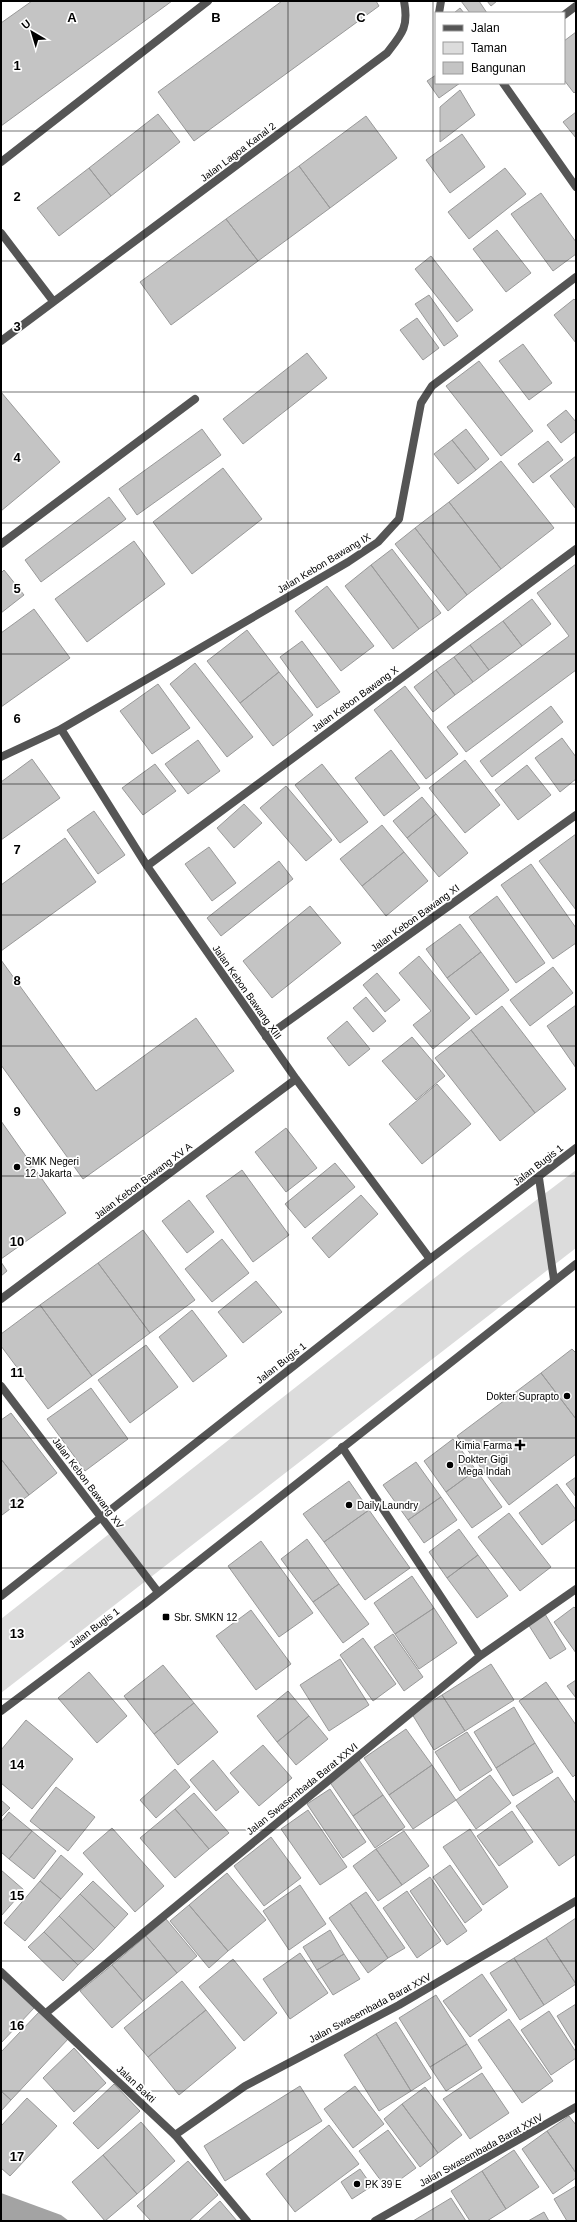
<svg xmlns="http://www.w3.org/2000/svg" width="577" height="2222" font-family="Helvetica,sans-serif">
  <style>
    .green { fill: #dcdcdc }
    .water { fill: #a3a3a3 }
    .building { fill: #c4c4c4; stroke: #999 }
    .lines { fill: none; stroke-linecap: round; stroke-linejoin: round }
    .service { stroke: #555; stroke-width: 8 }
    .minor { stroke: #555; stroke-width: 8 }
    .tertiary { stroke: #555; stroke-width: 8 }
    .grid { fill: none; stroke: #000; stroke-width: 1; stroke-opacity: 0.55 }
    .poi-dot { fill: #000; stroke: #fff; stroke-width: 1.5 }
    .labels { text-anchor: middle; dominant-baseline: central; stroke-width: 3.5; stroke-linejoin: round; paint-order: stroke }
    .street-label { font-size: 10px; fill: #000; stroke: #fff }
    .poi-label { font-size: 10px; fill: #000; stroke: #fff; text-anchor: start }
    .grid-label { font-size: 13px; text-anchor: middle; font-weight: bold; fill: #000; stroke: #fff; stroke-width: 3.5; stroke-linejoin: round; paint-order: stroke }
  </style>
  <rect width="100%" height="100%" fill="#fff"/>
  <path class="green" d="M576,1170V1248L1,1693V1619L465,1254Z"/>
  <path class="water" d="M1,2193L61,2215L69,2221H1Z"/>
  <path class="building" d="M32,1H172L1,126V23Z
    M282,1H376L379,6L194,141L158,92Z
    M461,1H479L487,13H470Z
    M487,1H497L491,6Z
    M460,8L464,13H454Z
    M576,32V91L574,93L564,80V41Z
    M436,75V83H460L439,98L427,81Z
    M460,90L475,115L440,142V107Z
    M576,112V138L563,122Z
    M158,114L180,142L111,196L89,168Z
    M366,116L397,158L330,208L299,166Z
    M462,134L485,167L450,193L426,160Z
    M299,166L330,208L258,261L226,219Z
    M89,168L111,196L59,236L37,208Z
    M505,168L526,194L469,239L448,212Z
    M541,193L576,242V254L553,271L511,214Z
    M226,219L258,261L171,325L140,282Z
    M497,230L531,273L506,292L473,249Z
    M431,256L473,310L457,322L415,269Z
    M429,295L458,336L444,346L415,304Z
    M574,299L576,301V343L554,315Z
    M417,318L439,348L423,360L400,330Z
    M523,344L552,383L529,400L499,361Z
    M307,353L327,378L243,444L223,419Z
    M479,361L533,431L501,456L446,386Z
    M1,392L60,462L1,511Z
    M566,410L576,422V431L561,443L547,425Z
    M202,429L221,455L137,515L119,489Z
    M466,429L489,459L476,470L452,440Z
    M452,440L476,470L458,484L434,454Z
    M548,441L563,460L533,483L518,464Z
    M576,456V509L550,476Z
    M501,461L554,528L501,569L449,502Z
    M223,468L262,519L192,574L153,522Z
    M109,497L126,519L41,582L25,560Z
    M449,502L501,569L467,595L415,528Z
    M415,528L467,595L448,611L395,544Z
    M134,541L165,584L87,642L55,599Z
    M392,549L441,613L419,629L371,565Z
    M576,564V670L466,752L447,727L569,636L537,593Z
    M371,565L419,629L393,649L345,586Z
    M4,570L24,595L1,613V573Z
    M327,586L374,646L341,671L295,611Z
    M532,599L551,624L522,646L503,621Z
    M34,609L70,658L1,707V633Z
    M503,621L522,646L489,670L470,645Z
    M247,630L279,672L240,703L207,661Z
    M302,641L340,692L317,708L280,657Z
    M470,645L489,670L473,682L454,657Z
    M454,657L473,682L455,695L436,670Z
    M195,663L253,737L227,757L170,684Z
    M436,670L455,695L433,712L414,687Z
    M279,672L313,715L273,746L240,703Z
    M158,684L190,728L152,754L120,711Z
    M405,686L458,754L426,779L374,710Z
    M551,706L563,722L492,777L480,761Z
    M562,738L576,757V779L560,792L535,758Z
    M198,740L220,771L188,794L165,764Z
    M391,750L420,788L384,816L355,778Z
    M32,759L60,798L1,840V782Z
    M465,760L500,805L465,833L429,788Z
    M155,764L176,791L143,815L122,788Z
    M322,764L368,822L340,843L295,785Z
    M527,765L551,795L518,820L495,790Z
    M286,786L332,840L306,861L260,808Z
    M422,797L436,814L407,838L393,821Z
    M244,804L262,823L234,848L217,828Z
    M94,811L125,855L98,874L67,830Z
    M436,814L468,853L439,877L407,838Z
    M382,825L404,852L362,886L340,859Z
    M576,834V910L539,861Z
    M65,838L96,882L1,951V885Z
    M209,847L236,883L212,901L185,864Z
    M404,852L428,881L386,916L362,886Z
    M279,861L293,879L221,936L207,918Z
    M531,864L576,928V943L553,959L501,885Z
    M497,896L545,963L516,983L469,917Z
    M310,906L341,943L272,998L243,961Z
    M460,924L481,952L447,978L426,949Z
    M481,952L509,990L476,1015L447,978Z
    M419,956L470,1018L433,1049L413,1025L431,1011L399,973Z
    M1,960L96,1091L196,1018L234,1071L83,1179L1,1065Z
    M553,967L573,993L530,1026L510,1000Z
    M377,973L400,1000L385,1012L363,985Z
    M366,997L386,1021L373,1032L353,1008Z
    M576,1005V1068L547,1026Z
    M502,1006L566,1089L535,1113L471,1030Z
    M347,1021L370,1049L349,1066L327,1038Z
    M471,1030L535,1113L500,1141L435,1058Z
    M412,1037L445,1076L416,1100L382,1061Z
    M437,1084L471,1124L422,1164L389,1124Z
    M1,1121L66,1213L1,1259Z
    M286,1128L317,1168L286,1192L255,1152Z
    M335,1163L355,1187L305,1228L285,1204Z
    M242,1170L289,1235L253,1262L206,1196Z
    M361,1195L378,1214L329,1258L312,1238Z
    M189,1200L214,1232L187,1253L162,1221Z
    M143,1230L195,1300L150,1333L98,1263Z
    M222,1239L249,1273L212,1302L185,1269Z
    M1,1262L7,1271L1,1276Z
    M98,1263L150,1333L92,1376L40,1305Z
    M256,1281L282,1312L243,1343L218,1312Z
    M40,1305L92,1376L48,1409L1,1346V1334Z
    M192,1310L227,1356L193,1382L159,1337Z
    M146,1345L178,1387L130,1423L98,1380Z
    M572,1349L576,1353V1419L541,1373Z
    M541,1373L576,1419V1454L509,1505L457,1436Z
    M91,1388L128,1439L85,1471L47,1419Z
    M11,1413L57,1473L29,1495L1,1459V1420Z
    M453,1439L476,1470L446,1492L424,1461Z
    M1,1459L29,1495L2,1515L1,1514Z
    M416,1462L441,1497L408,1520L383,1485Z
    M476,1470L502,1507L472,1528L446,1492Z
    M576,1477V1497L566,1484Z
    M349,1481L369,1510L324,1542L303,1514Z
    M557,1484L576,1510V1519L542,1545L519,1513Z
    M441,1497L457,1520L424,1543L408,1520Z
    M369,1510L410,1568L365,1600L324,1542Z
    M509,1513L551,1567L520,1591L478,1537Z
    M459,1529L478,1555L447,1578L429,1552Z
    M307,1539L339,1584L313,1602L281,1559Z
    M261,1541L313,1613L279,1637L228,1566Z
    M478,1555L508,1596L477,1618L447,1578Z
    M412,1576L434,1608L395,1634L374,1603Z
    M339,1584L369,1624L343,1643L313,1602Z
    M574,1607L576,1609V1653L554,1622Z
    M434,1608L457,1643L419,1669L395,1634Z
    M251,1610L291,1664L256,1690L216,1636Z
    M545,1614L566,1649L550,1659L528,1624Z
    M393,1634L423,1677L404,1691L374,1647Z
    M363,1638L396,1684L373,1701L340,1655Z
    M340,1659L369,1705L329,1731L300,1685Z
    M491,1664L514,1700L465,1731L442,1695Z
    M163,1665L194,1703L154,1734L124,1696Z
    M89,1672L127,1716L97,1743L58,1698Z
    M576,1680V1698L567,1686Z
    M546,1682L576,1725V1774L573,1777L519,1701Z
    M288,1691L309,1716L277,1742L257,1716Z
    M442,1695L465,1731L434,1750L412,1714Z
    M194,1703L218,1732L178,1765L154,1734Z
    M514,1707L535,1743L496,1768L474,1732Z
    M309,1716L328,1739L296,1765L277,1742Z
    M26,1720L73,1759L32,1809L1,1783V1750Z
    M406,1729L432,1765L389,1795L364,1758Z
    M467,1732L492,1770L460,1791L435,1752Z
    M535,1743L553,1772L513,1796L496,1768Z
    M263,1745L292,1778L259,1806L230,1773Z
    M213,1760L239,1792L216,1811L190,1780Z
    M359,1760L383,1795L353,1816L329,1781Z
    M432,1765L456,1800L413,1829L389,1795Z
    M175,1769L190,1787L156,1818L140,1800Z
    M490,1775L511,1803L476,1829L456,1800Z
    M558,1777L576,1804V1854L559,1866L516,1806Z
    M56,1787L95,1817L68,1851L30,1821Z
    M330,1789L366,1842L343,1858L307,1804Z
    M194,1793L229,1833L209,1849L175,1809Z
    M383,1795L405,1827L375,1848L353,1816Z
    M1,1800L10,1808L1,1817Z
    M175,1809L209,1849L175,1878L140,1838Z
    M308,1810L347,1867L320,1885L281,1829Z
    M512,1811L533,1842L499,1866L477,1836Z
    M9,1812L32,1831L9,1859L1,1852V1822Z
    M112,1828L164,1886L135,1912L83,1853Z
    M470,1829L508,1887L483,1905L443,1847Z
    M32,1831L56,1851L34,1879L9,1859Z
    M404,1831L429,1866L402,1885L376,1849Z
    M271,1837L301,1878L264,1906L234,1866Z
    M376,1849L402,1885L378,1901L353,1866Z
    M61,1855L83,1874L61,1899L40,1881Z
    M450,1865L482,1910L465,1923L433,1877Z
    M1,1870L24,1890L1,1916Z
    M227,1873L266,1920L228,1951L189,1905Z
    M430,1877L467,1931L447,1945L410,1891Z
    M40,1881L61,1899L25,1941L4,1923Z
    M93,1881L128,1914L115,1928L80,1894Z
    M300,1885L326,1924L289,1950L263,1911Z
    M407,1891L441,1941L417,1958L383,1908Z
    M366,1892L405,1948L388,1958L350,1903Z
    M80,1894L115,1928L94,1950L59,1916Z
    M350,1903L388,1958L368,1973L329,1918Z
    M189,1905L228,1951L209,1968L170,1921Z
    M59,1916L94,1950L78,1965L44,1932Z
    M576,1918V1984L546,1938Z
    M166,1919L197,1956L177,1973L146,1936Z
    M330,1930L344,1954L317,1970L303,1947Z
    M44,1932L78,1965L63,1981L28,1947Z
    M146,1936L177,1973L143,2001L112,1965Z
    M546,1938L576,1984L544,2005L514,1958Z
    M300,1953L328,1993L290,2019L263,1979Z
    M344,1954L360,1979L333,1995L317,1970Z
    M514,1958L544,2005L520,2020L490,1973Z
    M233,1959L277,2013L244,2041L199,1987Z
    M112,1965L143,2001L112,2028L80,1991Z
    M482,1974L507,2010L470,2037L443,2001Z
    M1,1977L34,2008L1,2043Z
    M182,1981L206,2010L148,2057L124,2028Z
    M436,1995L467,2044L430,2067L399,2018Z
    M576,2004V2047L557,2016Z
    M206,2010L236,2048L179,2095L148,2057Z
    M40,2011L69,2038L11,2100L1,2091V2052Z
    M549,2011L576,2052V2058L551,2075L521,2030Z
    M509,2019L553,2081L522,2103L478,2040Z
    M396,2022L431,2078L411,2091L376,2034Z
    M376,2034L411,2091L379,2111L344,2055Z
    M467,2044L482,2068L446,2091L430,2067Z
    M74,2048L106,2083L74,2112L43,2078Z
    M482,2073L509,2113L470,2139L443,2099Z
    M114,2084L140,2111L98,2149L73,2123Z
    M300,2086L322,2121L225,2181L204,2146Z
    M355,2086L384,2124L353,2148L324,2109Z
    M425,2087L462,2135L438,2153L402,2104Z
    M1,2091L11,2100L1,2111Z
    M27,2098L57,2126L10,2176L1,2168V2126Z
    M402,2104L438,2153L420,2167L384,2119Z
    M569,2116L576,2125V2173L547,2131Z
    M141,2122L175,2161L137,2194L103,2155Z
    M329,2125L359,2164L295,2212L266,2174Z
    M388,2130L416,2168L387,2189L359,2151Z
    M547,2131L576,2173V2178L553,2194L522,2149Z
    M514,2150L539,2187L506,2209L482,2171Z
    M103,2155L137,2194L105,2221L72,2182Z
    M188,2161L218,2195L189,2221H151L137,2206Z
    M360,2169L372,2186L352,2199L341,2182Z
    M482,2171L506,2209L487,2221H470L451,2191Z
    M576,2186V2221H567L554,2199Z
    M451,2198L466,2221H413Z
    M220,2201L237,2221H198Z
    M544,2212L549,2221H528Z"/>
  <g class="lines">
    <path class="service" d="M1,162L208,1"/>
    <path class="minor" d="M439,13L441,1
      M564,15L576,6
      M503,83L576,187
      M1,233L53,301
      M1,341L387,53C402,34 409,27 404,1
      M1,544L195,399
      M61,729L147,866L296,1079L430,1259
      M1,757L61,729L348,562L378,542L399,519L421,403L432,386L576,277
      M147,866L576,549
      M266,1037L576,815
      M1,1299L296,1079
      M1,1386L158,1592
      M342,1447L480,1656
      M46,2013L480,1656L576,1589
      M175,2135L245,2086L399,2005L576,1901
      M375,2221L576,2107"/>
    <path class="tertiary" d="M539,1178L554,1280
      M1,1596L430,1259L576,1148
      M1,1711L144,1604L576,1264
      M1,1972L175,2135L247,2221"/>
  </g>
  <path class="grid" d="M144,1V2221M288,1V2221M433,1V2221M1,131H576M1,261H576M1,392H576M1,523H576M1,654H576M1,784H576M1,915H576M1,1046H576M1,1176H576M1,1307H576M1,1438H576M1,1568H576M1,1699H576M1,1830H576M1,1961H576M1,2091H576"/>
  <g class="poi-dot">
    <circle cx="17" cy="1167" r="4"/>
    <circle cx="567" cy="1396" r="4"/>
    <path d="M518 1439h4v4h4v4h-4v4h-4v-4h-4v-4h4z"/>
    <circle cx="450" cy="1465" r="4"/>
    <circle cx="349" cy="1505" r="4"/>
    <rect x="162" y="1613" width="8" height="8" rx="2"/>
    <circle cx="357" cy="2184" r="4"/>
  </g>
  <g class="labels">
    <g class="street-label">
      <text transform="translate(238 152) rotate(-37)">Jalan Lagoa Kanal 2</text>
      <text transform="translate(324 563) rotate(-31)">Jalan Kebon Bawang IX</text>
      <text transform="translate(355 699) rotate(-36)">Jalan Kebon Bawang X</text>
      <text transform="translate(415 918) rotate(-36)">Jalan Kebon Bawang XI</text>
      <text transform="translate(247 992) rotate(55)">Jalan Kebon Bawang XIII</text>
      <text transform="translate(538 1165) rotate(-38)">Jalan Bugis 1</text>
      <text transform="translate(143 1181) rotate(-37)">Jalan Kebon Bawang XV A</text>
      <text transform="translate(281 1363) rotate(-38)">Jalan Bugis 1</text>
      <text transform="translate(88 1483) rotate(53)">Jalan Kebon Bawang XV</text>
      <text transform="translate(94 1628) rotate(-37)">Jalan Bugis 1</text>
      <text transform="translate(302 1789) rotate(-39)">Jalan Swasembada Barat XXVI</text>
      <text transform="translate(370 2008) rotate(-28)">Jalan Swasembada Barat XXV</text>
      <text transform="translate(136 2084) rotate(43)">Jalan Bakti</text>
      <text transform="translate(481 2150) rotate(-29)">Jalan Swasembada Barat XXIV</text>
    </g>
    <g class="poi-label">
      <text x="25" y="1161">SMK Negeri<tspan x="25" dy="12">12 Jakarta</tspan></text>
      <text x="559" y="1396" text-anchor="end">Dokter Suprapto</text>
      <text x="512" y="1445" text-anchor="end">Kimia Farma</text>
      <text x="458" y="1459">Dokter Gigi<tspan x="458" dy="12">Mega Indah</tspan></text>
      <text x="357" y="1505">Daily Laundry</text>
      <text x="174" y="1617">Sbr. SMKN 12</text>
      <text x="365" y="2184">PK 39 E</text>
    </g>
  </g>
  <g class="grid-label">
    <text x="72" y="22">A</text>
    <text x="216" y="22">B</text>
    <text x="361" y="22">C</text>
    <text x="17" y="70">1</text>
    <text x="17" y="201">2</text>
    <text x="17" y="331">3</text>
    <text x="17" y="462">4</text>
    <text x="17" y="593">5</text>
    <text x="17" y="723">6</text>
    <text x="17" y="854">7</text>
    <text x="17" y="985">8</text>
    <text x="17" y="1116">9</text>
    <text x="17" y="1246">10</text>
    <text x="17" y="1377">11</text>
    <text x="17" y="1508">12</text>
    <text x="17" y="1638">13</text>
    <text x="17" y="1769">14</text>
    <text x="17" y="1900">15</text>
    <text x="17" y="2030">16</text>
    <text x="17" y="2161">17</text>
  </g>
  <rect width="577" height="2222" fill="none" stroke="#000000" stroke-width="4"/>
  <rect x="435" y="12" width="130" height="72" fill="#ffffff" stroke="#999999"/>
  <rect x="443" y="25" width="20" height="6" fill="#555555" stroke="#999999"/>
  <text x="471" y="32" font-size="12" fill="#000000">Jalan</text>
  <rect x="443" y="42" width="20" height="12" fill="#dcdcdc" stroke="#999999"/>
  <text x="471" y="52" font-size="12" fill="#000000">Taman</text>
  <rect x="443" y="62" width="20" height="12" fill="#c4c4c4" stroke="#999999"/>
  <text x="471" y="72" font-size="12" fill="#000000">Bangunan</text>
  <g transform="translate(32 32) rotate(322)" stroke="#ffffff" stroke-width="3" paint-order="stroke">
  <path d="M0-3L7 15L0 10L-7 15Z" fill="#000000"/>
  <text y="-6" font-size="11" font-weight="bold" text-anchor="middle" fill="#000000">U</text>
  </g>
</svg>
